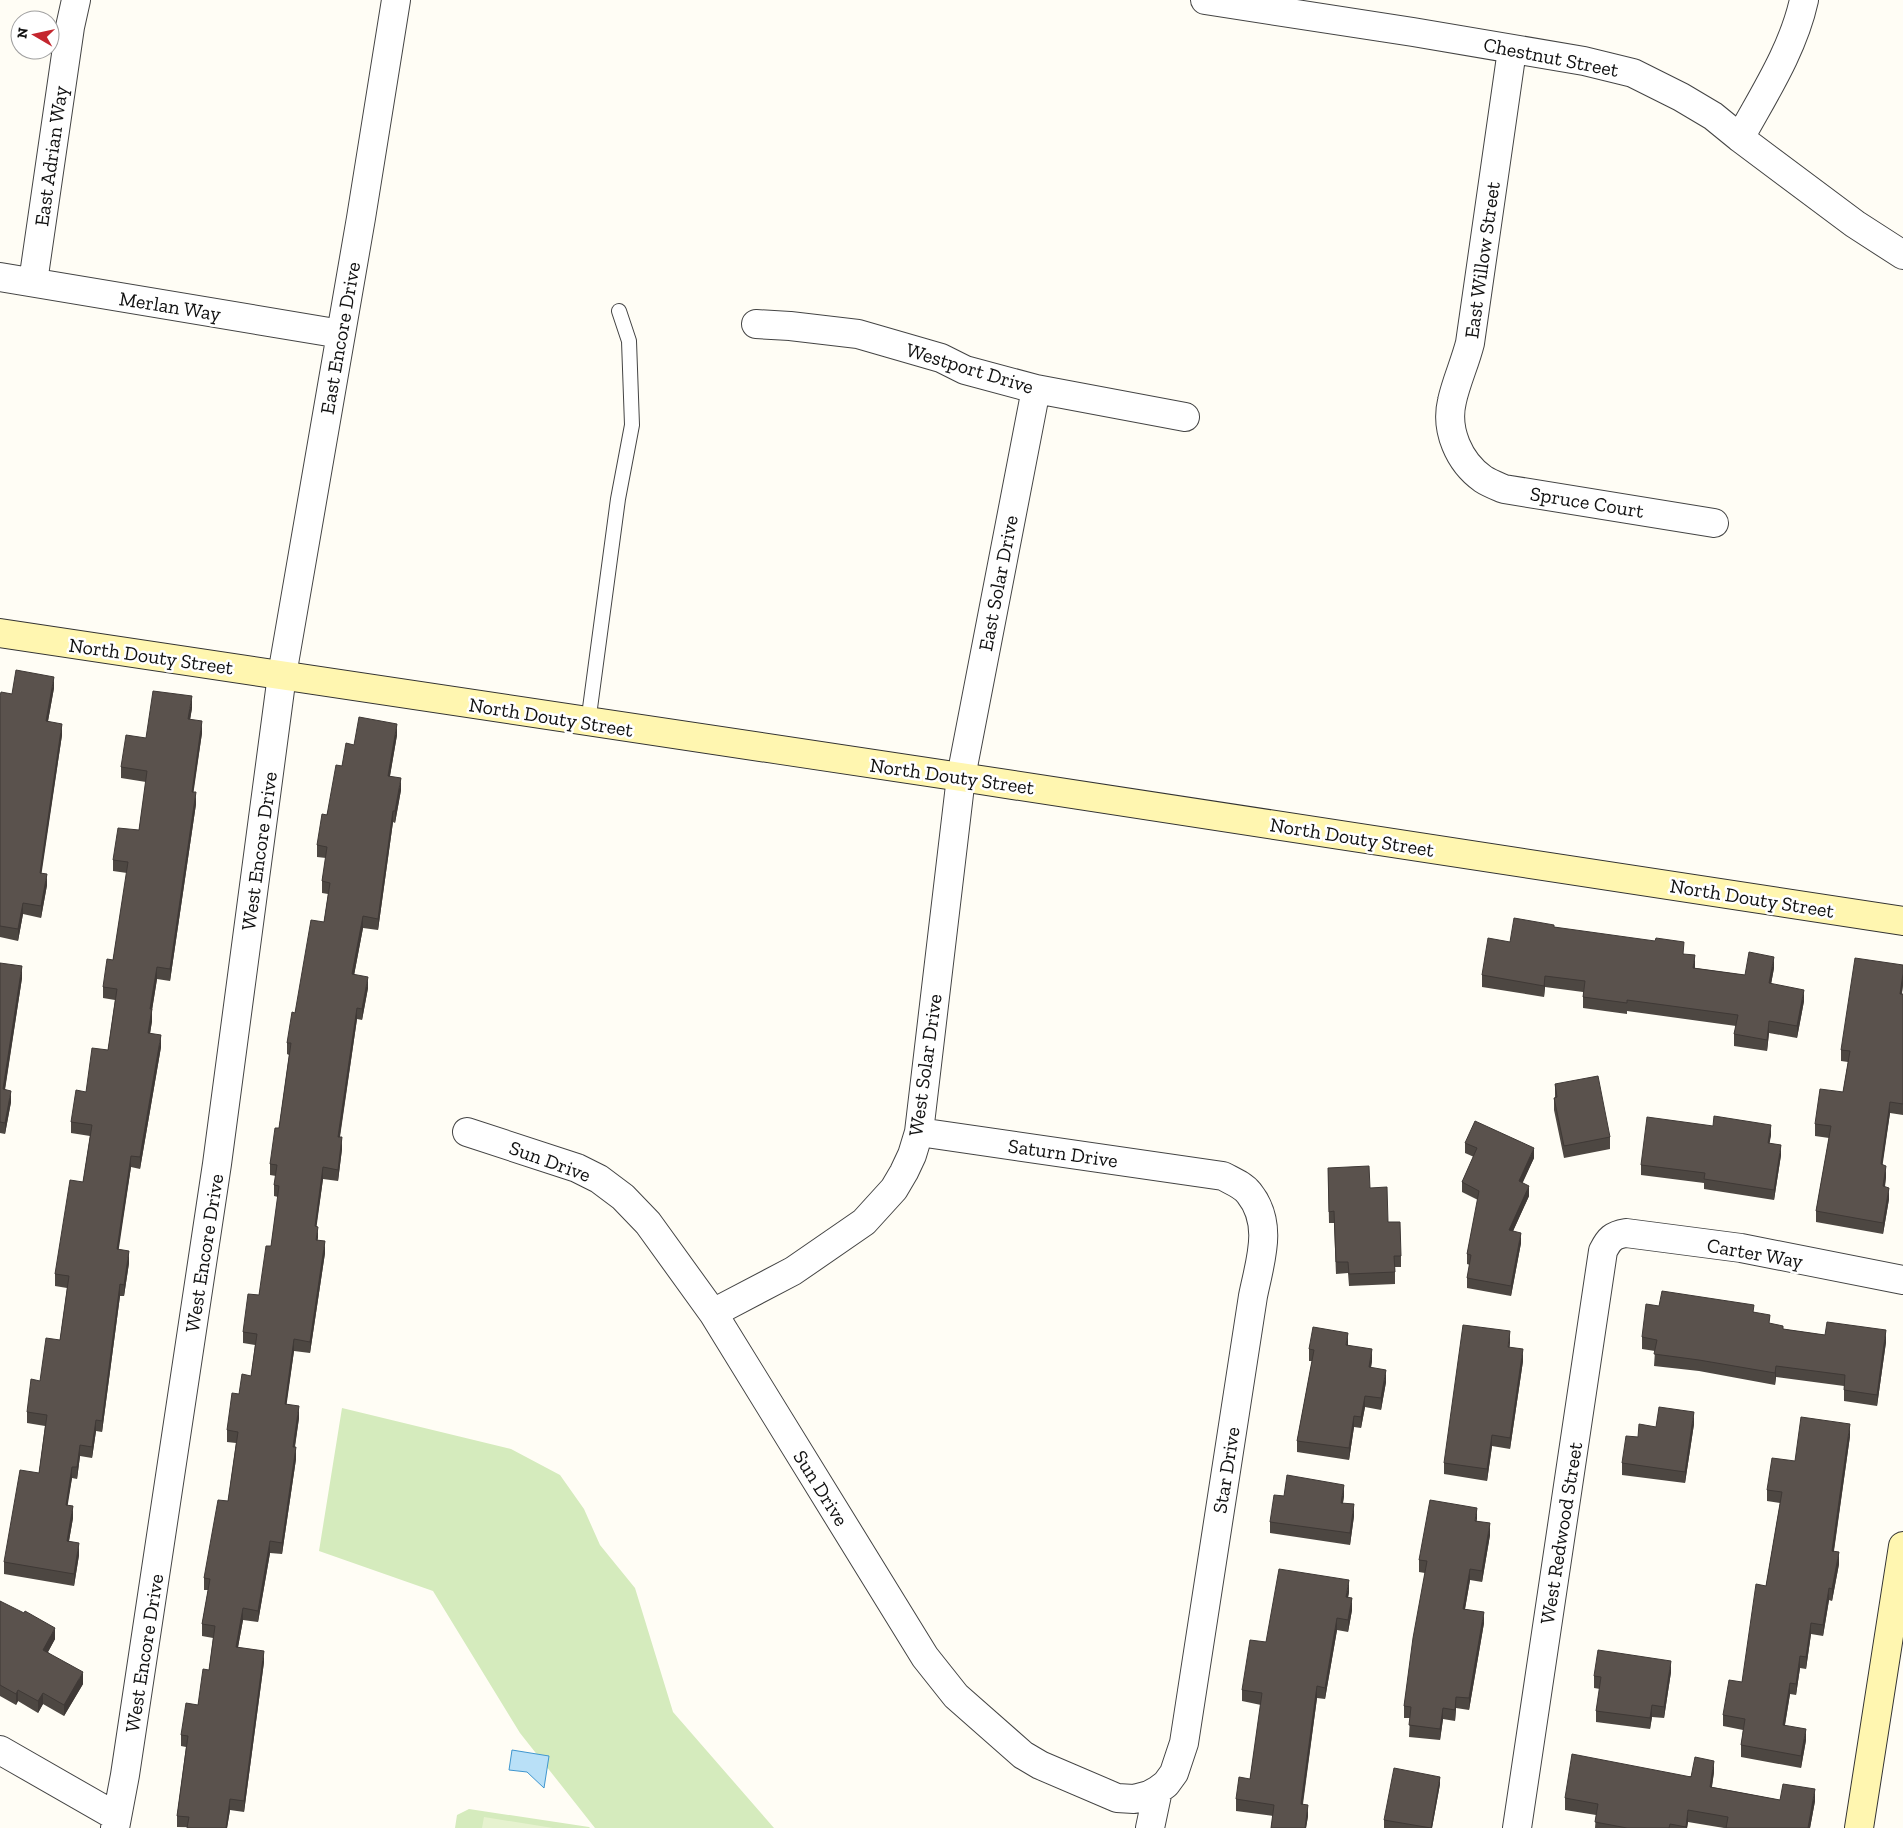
<svg xmlns="http://www.w3.org/2000/svg" width="1903" height="1828" font-family="'Zilla Slab',serif">
  <style>
    .green { fill: #d5ebbd }
    .pitch { fill: #e6f2cf }
    .water { fill: #b9e0f7; stroke: #3f96cf }
    .lines { fill: none; stroke-linecap: round; stroke-linejoin: round }
    .lane-casing { stroke: #444; stroke-width: 16 }
    .street-casing { stroke: #444; stroke-width: 30 }
    .secondary-casing { stroke: #333; stroke-width: 30 }
    .lane { stroke: #fff; stroke-width: 14 }
    .street { stroke: #fff; stroke-width: 28 }
    .secondary { stroke: #fff6b0; stroke-width: 28 }
    .wall { fill: #4d4742 }
    .shaded-wall { fill: #3f3936 }
    .building { fill: #5a524d; stroke: #3f3936 }
    .labels { text-anchor: middle; dominant-baseline: central; stroke-width: 5; stroke-linejoin: round; paint-order: stroke }
    .street-label { font-size: 20px; fill: #111; stroke: #fff }
  </style>
  <rect width="100%" height="100%" fill="#fffdf5"/>
  <path class="green" d="M342,1408L511,1449L560,1475L584,1509L600,1545L635,1588L673,1712L774,1828H595L520,1733L433,1591L319,1551Z
    M469,1809L589,1827L590,1828H455L457,1815Z"/>
  <path class="pitch" d="M484,1817L553,1828H482Z"/>
  <path class="water" d="M512,1750L549,1756L544,1788L527,1772L509,1770Z"/>
  <g class="lines">
    <g class="lane-casing">
      <path id="lane" d="M588,723L618,499L632,425L629,341L619,311"/>
    </g>
    <g class="street-casing">
      <path id="street" d="M1205,0L1413,32L1584,61L1633,73L1681,97L1713,116L1740,138L1855,224L1903,255
        M1512,50L1470,343C1465,363 1456,382 1452,401C1445,430 1459,462 1483,479C1489,483 1497,486 1504,489L1714,523
        M1740,138C1764,94 1793,50 1804,0
        M0,277L341,334
        M33,282L70,27L76,0
        M756,324L790,326L858,334L941,358L965,370L1036,389L1185,417
        M467,1132L577,1168L599,1179L623,1197L648,1223L713,1313L925,1657L956,1696L1023,1755L1040,1765L1117,1798L1134,1799L1149,1795L1158,1790L1166,1784L1174,1773L1184,1743L1253,1296C1260,1261 1274,1224 1249,1193C1243,1185 1232,1181 1223,1176L919,1132
        M713,1313L793,1271L864,1222L894,1189L904,1172L912,1155L919,1132L961,777L1036,389
        M0,1750L117,1817
        M115,1828L125,1775L217,1164L282,675L361,218L396,0
        M1150,1828L1158,1790
        M1517,1828L1603,1251C1609,1239 1613,1235 1626,1233L1741,1248L1903,1280"/>
    </g>
    <g class="secondary-casing">
      <path id="secondary" d="M0,633L961,777L1903,921
        M1859,1828L1903,1546"/>
    </g>
    <use href="#lane" class="lane"/>
    <use href="#street" class="street"/>
    <use href="#secondary" class="secondary"/>
  </g>
  <path class="wall" d="M54,688L48,721L62,735L41,873L47,885L41,918L23,914L18,941L0,937V696Z
    M192,708L190,720L202,733L193,792L196,804L170,981L157,979L152,1010V1021L150,1034L161,1047L140,1169L131,1167L118,1249L129,1263L124,1296H120L102,1432L96,1431L92,1458L80,1456L77,1479L72,1478L67,1505L73,1518L69,1541L79,1555L74,1586L4,1574V1562L39,1473L45,1426L27,1423V1412L40,1381L60,1340L67,1288L55,1286V1274L83,1182L90,1136L71,1133V1122L108,1050L115,1000L103,998V987L113,960L127,873L113,871V860L139,830L146,782L121,778V767L146,738Z
    M397,735L390,776L401,790L395,823L393,822L378,930L363,928L354,975L368,988L362,1020L357,1019L340,1137L342,1149L338,1181L323,1179L316,1227L317,1240L325,1253L310,1353L294,1351L286,1405L299,1418L295,1447L296,1459L282,1554L270,1553L258,1622L243,1620L238,1647L264,1662L244,1812L230,1810L227,1828L177,1827V1816L186,1747L181,1746V1735L198,1705L209,1670L213,1638L202,1636V1624L208,1590H204V1578L228,1501L236,1443L227,1442V1430L239,1394L251,1376L255,1345L243,1343V1332L259,1295L271,1246L278,1197L274,1196V1185L276,1176L270,1175V1164L279,1128L289,1055L287,1054V1043L295,1013L324,922L328,894L322,893V881L326,858L317,857V845L342,766L354,745Z
    M1554,927L1684,954L1695,968L1745,975L1774,968L1771,984L1804,1001L1797,1038L1769,1033L1767,1051L1734,1046V1034L1736,1026L1627,1011V1014L1583,1008V992L1545,987L1544,997L1482,987V975L1510,942Z
    M0,963L22,978L5,1090L11,1102L5,1134L0,1133Z
    M1903,965V985L1902,994H1903V1115L1890,1113L1882,1165L1886,1177L1885,1187L1889,1199L1883,1234L1816,1222V1211L1829,1138L1815,1136V1124L1843,1092L1848,1062L1841,1061V1050Z
    M1555,1084L1610,1137V1149L1564,1158L1554,1110V1098H1555Z
    M1771,1135L1769,1143L1781,1155L1774,1200L1704,1189V1183L1641,1175V1165Z
    M1465,1143L1534,1158L1522,1183L1529,1196L1513,1231L1521,1243L1511,1296L1467,1288V1278L1470,1265L1467,1264V1254L1478,1200L1462,1192V1182L1474,1157L1465,1153Z
    M1328,1168L1370,1188L1388,1222L1401,1256V1267H1395V1284L1349,1286L1348,1273L1336,1274L1334,1223H1329Z
    M1659,1306L1754,1312L1770,1324L1783,1329L1825,1335L1886,1342L1877,1406L1844,1401V1386L1776,1377L1775,1385L1699,1371L1654,1366L1655,1351L1642,1349V1337Z
    M1510,1343L1509,1348L1523,1361L1510,1449L1492,1446L1487,1481L1444,1474V1463Z
    M1348,1345L1372,1361L1371,1367L1386,1382L1381,1410L1365,1407L1361,1428L1354,1427L1349,1460L1297,1452V1441L1312,1361H1309V1349Z
    M1694,1424L1685,1483L1622,1475V1463L1638,1437Z
    M1850,1436L1834,1551L1839,1564L1832,1601L1829,1600L1823,1636L1811,1634L1806,1669L1800,1668L1796,1695L1790,1694L1785,1725L1806,1740L1801,1768L1741,1757V1745L1743,1730L1723,1726V1715L1742,1682L1766,1586L1780,1503L1767,1501V1490L1795,1461Z
    M1284,1496H1344L1343,1503L1354,1516L1350,1545L1270,1533V1522Z
    M1477,1521L1490,1535L1482,1582L1470,1580L1465,1609L1484,1623L1469,1710L1456,1708L1455,1721L1443,1719L1440,1740L1409,1737L1410,1718H1404V1706L1425,1573L1419,1572V1560Z
    M1349,1592L1348,1597L1352,1610L1348,1632L1337,1630L1325,1699L1317,1698L1303,1804L1308,1816L1306,1828H1271L1273,1816L1236,1811V1799L1250,1779L1261,1705L1242,1701V1690L1266,1642Z
    M0,1601L55,1639L48,1652L83,1684L64,1716L43,1704L38,1713L18,1701L16,1705L0,1696Z
    M1671,1672L1664,1718L1652,1717L1650,1729L1596,1722V1711L1600,1689L1594,1688V1676Z
    M1714,1772L1712,1787L1780,1800L1815,1801L1810,1828H1724L1688,1822L1687,1828H1595L1596,1815L1565,1810V1798Z
    M1440,1784L1432,1828H1384V1820Z"/>
  <path class="shaded-wall" d="M54,677V688L46,732V721Z
    M192,696V708L188,731V719Z
    M202,721V733L192,803V792Z
    M62,724V735L40,884V873Z
    M397,724V735L388,787V776Z
    M401,778V790L395,823V811Z
    M196,792V804L170,981V969Z
    M393,811V822L378,930V919Z
    M47,874V885L41,918V906Z
    M23,903V914L18,941V929Z
    M363,916V928L352,986V974Z
    M1695,955V967L1693,980V968Z
    M1774,957V968L1769,995V983Z
    M22,966V978L3,1101V1089Z
    M157,967V979L152,1010V1021L148,1045V1033L150,1009Z
    M1903,974V985L1900,1005V994Z
    M1545,976V987L1544,997V986Z
    M368,977V988L362,1020V1009Z
    M1804,990V1001L1797,1038V1026Z
    M357,1008V1019L338,1148V1137Z
    M1769,1021V1033L1767,1051V1040Z
    M161,1035V1047L140,1169V1157Z
    M11,1091V1102L5,1134V1123Z
    M1890,1102V1113L1881,1176V1164Z
    M1771,1125V1135L1768,1153V1143Z
    M342,1137V1149L338,1181V1170Z
    M1781,1145V1155L1774,1200V1190Z
    M1534,1148V1158L1519,1191V1181Z
    M131,1156V1167L117,1261V1249Z
    M1886,1166V1177L1883,1198V1186Z
    M323,1167V1179L315,1238V1226Z
    M1529,1186V1196L1509,1240V1230Z
    M1889,1188V1199L1883,1234V1223Z
    M318,1227V1238L316,1251V1240Z
    M1521,1233V1243L1511,1296V1286Z
    M325,1241V1253L310,1353V1342Z
    M129,1251V1263L124,1296V1285Z
    M120,1284V1296L102,1432V1421Z
    M1886,1330V1342L1877,1406V1395Z
    M1510,1331V1343L1508,1359V1347Z
    M1348,1333V1345L1346,1356V1345Z
    M294,1339V1351L285,1416V1404Z
    M1372,1349V1361L1369,1379V1367Z
    M1523,1349V1361L1510,1449V1438Z
    M1776,1366V1377L1775,1385V1373Z
    M1386,1370V1382L1381,1410V1398Z
    M1365,1396V1407L1361,1428V1417Z
    M299,1406V1418L293,1458V1447Z
    M1694,1412V1424L1685,1483V1472Z
    M1354,1416V1427L1349,1460V1448Z
    M96,1420V1431L92,1458V1447Z
    M1850,1424V1436L1832,1563V1551Z
    M1492,1435V1446L1487,1481V1469Z
    M80,1445V1456L77,1479V1467Z
    M296,1447V1459L282,1554V1543Z
    M72,1467V1478L66,1516V1505Z
    M1344,1485V1496L1341,1514V1503Z
    M1354,1504V1516L1350,1545V1533Z
    M73,1506V1518L67,1552V1541Z
    M1477,1508V1519L1475,1532V1521Z
    M1490,1523V1535L1482,1582V1571Z
    M270,1541V1553L258,1622V1611Z
    M79,1543V1555L74,1586V1574Z
    M1839,1552V1564L1832,1601V1589Z
    M1470,1569V1580L1463,1620V1609Z
    M1349,1580V1592L1346,1609V1597Z
    M1829,1588V1600L1823,1636V1625Z
    M1352,1598V1610L1348,1632V1620Z
    M243,1608V1620L236,1658V1647Z
    M1484,1612V1623L1469,1710V1698Z
    M1337,1618V1630L1325,1699V1688Z
    M1811,1623V1634L1806,1669V1657Z
    M55,1628V1639L43,1661V1650Z
    M264,1651V1662L244,1812V1801Z
    M1800,1656V1668L1796,1695V1684Z
    M1671,1661V1672L1664,1718V1707Z
    M83,1672V1684L64,1716V1705Z
    M1790,1683V1694L1783,1736V1725Z
    M1317,1686V1698L1301,1815V1804Z
    M18,1690V1701L16,1705V1694Z
    M43,1693V1704L38,1713V1701Z
    M1456,1697V1708L1455,1721V1710Z
    M1652,1705V1717L1650,1729V1718Z
    M1443,1708V1719L1440,1740V1729Z
    M1806,1729V1740L1801,1768V1756Z
    M1714,1761V1772L1710,1798V1787Z
    M1440,1777V1784L1432,1828H1431Z
    M1815,1789V1801L1810,1828H1808Z
    M230,1799V1810L227,1828H226Z
    M1308,1805V1816L1306,1828H1305Z
    M1688,1810V1822L1687,1828H1686Z"/>
  <path class="building" d="M16,670L54,677L46,721L62,724L40,873L47,874L41,906L23,903L18,929L0,926V696L1,692L12,694Z
    M153,691L192,696L188,719L202,721L192,792H196L170,969L157,967L150,1009H152L148,1033L161,1035L140,1157L131,1156L117,1249L129,1251L124,1285L120,1284L102,1421L96,1420L92,1447L80,1445L77,1467H72L66,1505L73,1506L67,1541L79,1543L74,1574L4,1562L20,1470L39,1473L47,1415L27,1412L31,1379L40,1381L46,1338L60,1340L69,1276L55,1274L70,1180L83,1182L92,1125L71,1122L76,1090L86,1092L92,1048L108,1050L117,989L103,987L107,959L113,960L128,862L113,860L118,828L139,830L147,771L121,767L126,735L146,738Z
    M359,717L397,724L388,776L401,778L395,811H393L378,919L363,916L352,974L368,977L362,1009L357,1008L338,1137H342L338,1170L323,1167L315,1226L318,1227L316,1240L325,1241L310,1342L294,1339L285,1404L299,1406L293,1447H296L282,1543L270,1541L258,1611L243,1608L236,1647L264,1651L244,1801L230,1799L226,1828H187L189,1817L177,1816L188,1736L181,1735L186,1703L198,1705L203,1669L209,1670L215,1626L202,1624L210,1579L204,1578L218,1500L228,1501L238,1432L227,1430L232,1393L239,1394L242,1374L251,1376L257,1334L243,1332L248,1294L259,1295L266,1246H271L279,1186L274,1185L277,1165L270,1164L275,1128H279L291,1043H287L292,1012L295,1013L311,920L324,922L330,883L322,881L327,847L317,845L322,814L327,815L336,765L342,766L346,743L354,745Z
    M1514,918L1554,925V927L1655,941L1656,938L1684,942L1683,954L1695,955L1693,968L1745,975L1749,952L1774,957L1769,983L1804,990L1797,1026L1769,1021L1767,1040L1734,1034L1738,1015L1627,1000V1003L1583,997L1585,981L1545,976L1544,986L1482,975L1488,938L1510,942Z
    M1855,958L1903,965V974L1900,994H1903V1104L1890,1102L1881,1164L1886,1166L1883,1186L1889,1188L1883,1223L1816,1211L1831,1126L1815,1124L1820,1089L1843,1092L1850,1051L1841,1050Z
    M0,963L22,966L3,1089L11,1091L5,1123L0,1122Z
    M1598,1076L1610,1137L1564,1146L1554,1098L1557,1097L1555,1084Z
    M1714,1116L1771,1125L1768,1143L1781,1145L1774,1190L1704,1179L1705,1173L1641,1165L1647,1117L1713,1126Z
    M1475,1121L1534,1148L1519,1181L1529,1186L1509,1230L1521,1233L1511,1286L1467,1278L1471,1255L1467,1254L1479,1191L1462,1182L1477,1148L1465,1143Z
    M1369,1166L1370,1188L1387,1187L1388,1222H1400L1401,1256H1394L1395,1272L1349,1274L1348,1262H1336L1334,1211L1329,1212L1328,1168Z
    M1662,1291L1754,1305L1753,1312L1770,1315L1769,1323L1783,1326V1329L1825,1335L1827,1322L1886,1330L1877,1395L1844,1390L1845,1375L1776,1366L1775,1373L1699,1360L1654,1354L1657,1340L1642,1337L1646,1304L1659,1306Z
    M1463,1325L1510,1331L1508,1347L1523,1349L1510,1438L1492,1435L1487,1469L1444,1463Z
    M1313,1327L1348,1333L1346,1345L1372,1349L1369,1367L1386,1370L1381,1398L1365,1396L1361,1417L1354,1416L1349,1448L1297,1441L1314,1350L1309,1349Z
    M1659,1407L1694,1412L1685,1472L1622,1463L1626,1436L1638,1437L1639,1424L1656,1427Z
    M1801,1417L1850,1424L1832,1551L1839,1552L1832,1589L1829,1588L1823,1625L1811,1623L1806,1657L1800,1656L1796,1684L1790,1683L1783,1725L1806,1729L1801,1756L1741,1745L1745,1719L1723,1715L1729,1680L1742,1682L1756,1584L1766,1586L1782,1492L1767,1490L1772,1458L1795,1461Z
    M1287,1475L1344,1485L1341,1503L1354,1504L1350,1533L1270,1522L1274,1495L1284,1496Z
    M1430,1500L1477,1508L1475,1521L1490,1523L1482,1571L1470,1569L1463,1609L1484,1612L1469,1698L1456,1697L1455,1710L1443,1708L1440,1729L1409,1725L1411,1707L1404,1706L1413,1638L1427,1561L1419,1560Z
    M1279,1569L1349,1580L1346,1597L1352,1598L1348,1620L1337,1618L1325,1688L1317,1686L1301,1804L1308,1805L1305,1828H1271L1274,1805L1236,1799L1239,1777L1250,1779L1262,1693L1242,1690L1250,1640L1266,1642Z
    M0,1601L24,1613L25,1611L55,1628L43,1650L83,1672L64,1705L43,1693L38,1701L18,1690L16,1694L0,1685Z
    M1598,1650L1671,1661L1664,1707L1652,1705L1650,1718L1596,1711L1601,1677L1594,1676Z
    M1572,1754L1691,1777L1695,1757L1714,1761L1710,1787L1780,1800L1783,1784L1815,1789L1808,1828H1726L1728,1817L1688,1810L1686,1827L1670,1824L1669,1828H1627L1595,1822L1598,1804L1565,1798Z
    M1394,1768L1440,1777L1431,1828L1384,1820Z"/>
  <g class="labels">
    <g class="street-label">
      <text transform="translate(1551 57) rotate(11)">Chestnut Street</text>
      <text transform="translate(51 156) rotate(-82)">East Adrian Way</text>
      <text transform="translate(1482 260) rotate(-82)">East Willow Street</text>
      <text transform="translate(170 306) rotate(9)">Merlan Way</text>
      <text transform="translate(340 338) rotate(-80)">East Encore Drive</text>
      <text transform="translate(970 368) rotate(17)">Westport Drive</text>
      <text transform="translate(1587 502) rotate(9)">Spruce Court</text>
      <text transform="translate(998 583) rotate(-79)">East Solar Drive</text>
      <text transform="translate(151 656) rotate(8)">North Douty Street</text>
      <text transform="translate(551 717) rotate(9)">North Douty Street</text>
      <text transform="translate(952 776) rotate(8)">North Douty Street</text>
      <text transform="translate(1352 837) rotate(9)">North Douty Street</text>
      <text transform="translate(259 851) rotate(-82)">West Encore Drive</text>
      <text transform="translate(1752 898) rotate(9)">North Douty Street</text>
      <text transform="translate(925 1065) rotate(-82)">West Solar Drive</text>
      <text transform="translate(1063 1153) rotate(8)">Saturn Drive</text>
      <text transform="translate(550 1161) rotate(20)">Sun Drive</text>
      <text transform="translate(204 1253) rotate(-81)">West Encore Drive</text>
      <text transform="translate(1755 1253) rotate(10)">Carter Way</text>
      <text transform="translate(1226 1470) rotate(-81)">Star Drive</text>
      <text transform="translate(821 1488) rotate(58)">Sun Drive</text>
      <text transform="translate(1561 1533) rotate(-81)">West Redwood Street</text>
      <text transform="translate(144 1653) rotate(-81)">West Encore Drive</text>
    </g>
  </g>
  <g transform="translate(35 35) rotate(279)"><circle r="24" fill="#ffffff" stroke="#a0a0a0"/>
  <path d="M0-4L9 19L0 12L-9 19Z" fill="#c4262e"/>
  <text y="-8" font-size="14" font-weight="bold" text-anchor="middle" fill="#111111">N</text>
  </g>
</svg>
